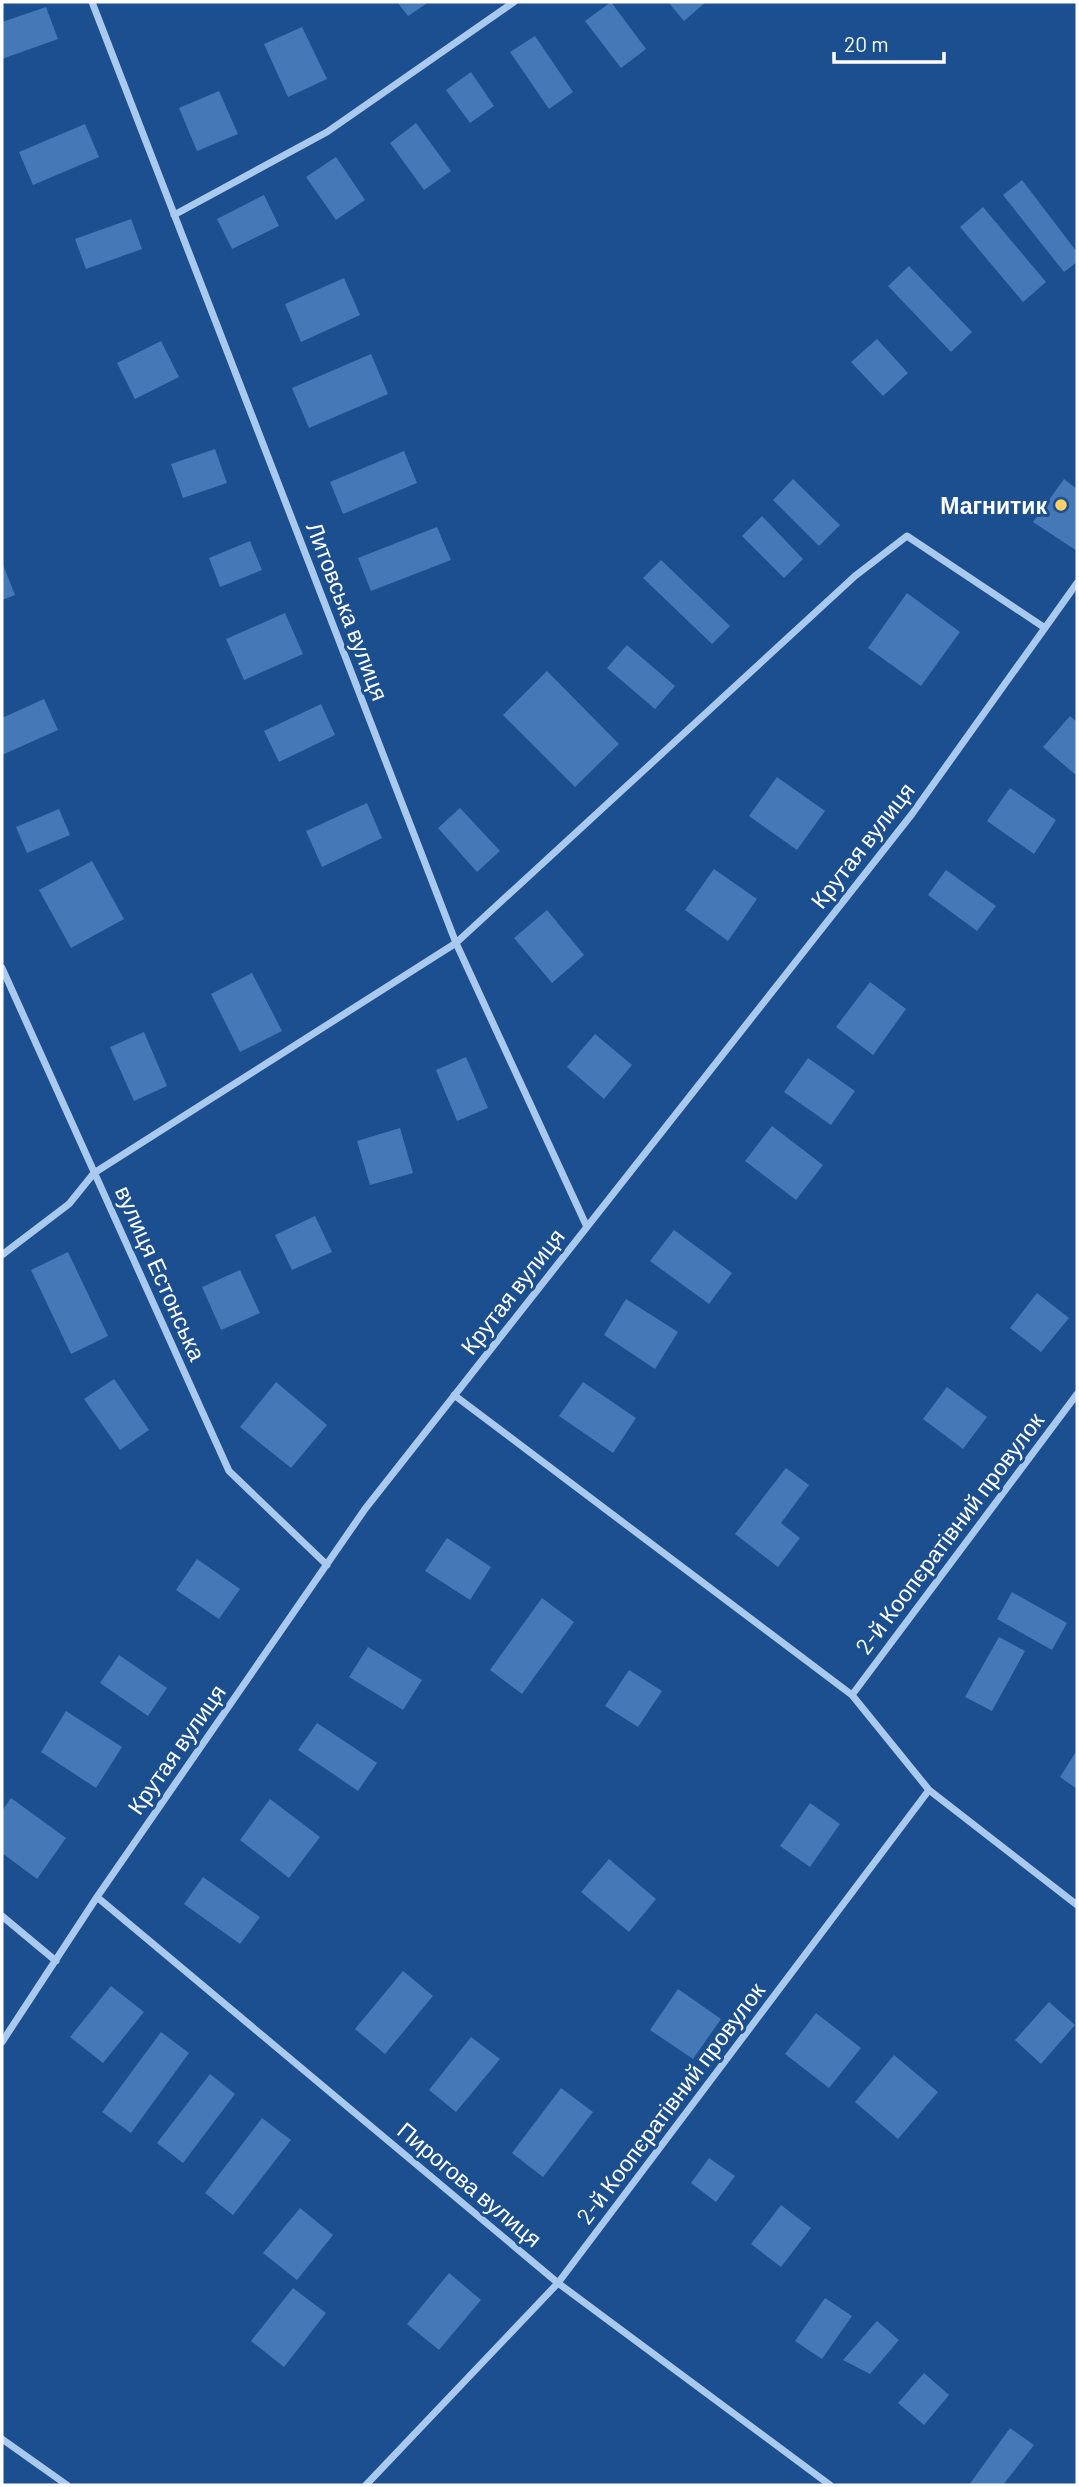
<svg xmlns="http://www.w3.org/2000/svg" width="1079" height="2487" font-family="Barlow,sans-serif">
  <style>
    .building { fill: #4478b7 }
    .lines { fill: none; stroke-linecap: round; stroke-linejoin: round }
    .street { stroke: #a9c9ee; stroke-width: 7 }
    .poi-dot { fill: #ffd166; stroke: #1b4f8f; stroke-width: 2.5 }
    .labels { text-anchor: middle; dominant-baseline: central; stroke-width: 6; stroke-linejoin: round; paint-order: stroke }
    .poi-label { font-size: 23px; font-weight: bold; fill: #fff; stroke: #1b4f8f; text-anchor: end }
    .street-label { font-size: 23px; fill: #fff; stroke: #1b4f8f }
  </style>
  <rect width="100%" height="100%" fill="#1b4f8f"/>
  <path class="building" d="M397,2H429L408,16Z
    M611,2L646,49L621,68L585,21Z
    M668,2H706L684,21Z
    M46,7L58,39L2,59V22Z
    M302,27L327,79L288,97L264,44Z
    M535,36L573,92L549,109L510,52Z
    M471,72L494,106L470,123L446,90Z
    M219,91L238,134L197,151L179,108Z
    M416,123L451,171L424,190L390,143Z
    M85,124L99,157L33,185L19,152Z
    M336,157L365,200L336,220L306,177Z
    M1022,180L1077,252V262L1064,272L1003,195Z
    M264,195L279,226L232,249L217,219Z
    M983,207L1046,282L1023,302L960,227Z
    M131,219L142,249L86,269L75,239Z
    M909,266L972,332L951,352L888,286Z
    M344,278L360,315L301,342L285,304Z
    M877,339L908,373L883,396L851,362Z
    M161,341L179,377L135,399L117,363Z
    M371,354L388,394L309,428L292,388Z
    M215,449L227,483L183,498L171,464Z
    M404,451L417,483L343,514L330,482Z
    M793,479L840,525L819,546L773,500Z
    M1064,479L1077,489V551L1033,522Z
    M762,516L803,559L784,578L742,536Z
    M437,527L451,560L371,591L358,558Z
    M250,541L262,570L220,587L209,558Z
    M661,560L730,626L712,644L643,578Z
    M2,562L15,595L2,600Z
    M907,593L960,632L921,686L868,648Z
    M285,613L303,654L244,680L226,639Z
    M627,645L675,686L655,709L607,668Z
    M547,671L619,744L575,787L503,715Z
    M44,699L58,730L2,755V718Z
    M321,704L335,735L279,762L264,731Z
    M1070,716L1077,722V776L1043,747Z
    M777,777L825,811L797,850L749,816Z
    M1010,788L1056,820L1034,854L987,821Z
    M367,803L382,838L322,867L306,831Z
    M460,808L500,851L477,872L438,828Z
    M59,809L70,835L27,853L16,827Z
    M92,861L124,919L71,948L39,890Z
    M714,869L757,899L728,941L685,910Z
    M946,870L996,906L977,931L928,895Z
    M547,910L584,955L552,983L514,938Z
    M252,973L282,1031L240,1052L211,994Z
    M870,982L906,1009L873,1055L836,1027Z
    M144,1032L167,1086L134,1101L110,1047Z
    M595,1034L632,1065L604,1099L567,1067Z
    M466,1057L488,1108L457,1121L436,1070Z
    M808,1058L855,1091L831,1125L784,1092Z
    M772,1126L823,1165L796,1200L745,1161Z
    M400,1128L413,1173L370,1185L357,1141Z
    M315,1216L332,1252L292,1270L275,1235Z
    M674,1230L732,1273L709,1304L650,1261Z
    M68,1252L108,1336L71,1354L31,1270Z
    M240,1270L260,1313L221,1330L202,1287Z
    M1037,1293L1069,1318L1041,1352L1010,1328Z
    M626,1299L678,1332L655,1369L604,1335Z
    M114,1379L149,1430L120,1450L84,1399Z
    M276,1382L327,1425L291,1468L240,1427Z
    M583,1382L636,1418L613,1453L559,1416Z
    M947,1387L987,1417L963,1449L923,1419Z
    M786,1468L809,1485L781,1523L800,1538L778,1567L735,1534Z
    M447,1538L491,1567L470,1600L425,1571Z
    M197,1559L240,1589L219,1619L176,1590Z
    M1012,1592L1067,1623L1052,1650L997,1619Z
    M542,1598L574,1622L522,1694L490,1670Z
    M999,1637L1025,1651L992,1711L965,1697Z
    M368,1647L422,1680L403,1710L349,1677Z
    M119,1655L167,1688L148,1716L100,1683Z
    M629,1670L662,1691L638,1727L605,1706Z
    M66,1711L122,1747L96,1788L41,1752Z
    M317,1723L377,1763L358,1791L298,1750Z
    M1077,1750V1789L1060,1777Z
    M11,1798L66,1838L37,1879L2,1853V1811Z
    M270,1799L320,1837L289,1878L240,1840Z
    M810,1803L840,1824L810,1867L780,1846Z
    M609,1859L656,1899L629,1932L581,1892Z
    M203,1877L260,1917L240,1944L184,1904Z
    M403,1971L433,1996L385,2054L355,2029Z
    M111,1986L144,2012L103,2063L70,2037Z
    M678,1989L721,2019L693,2059L650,2030Z
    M1049,2002L1075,2025L1041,2064L1015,2040Z
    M816,2013L861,2048L829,2088L785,2054Z
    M161,2032L189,2053L131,2133L102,2112Z
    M471,2037L500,2059L456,2112L429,2090Z
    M894,2055L938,2092L898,2139L855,2102Z
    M210,2074L235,2094L183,2163L157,2143Z
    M561,2088L593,2112L543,2177L512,2153Z
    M262,2118L291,2140L233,2215L205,2193Z
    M709,2158L735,2176L716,2202L691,2183Z
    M781,2205L811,2228L781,2267L751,2244Z
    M300,2208L333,2235L297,2280L263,2253Z
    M449,2273L481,2300L439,2350L407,2324Z
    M293,2288L326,2313L284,2367L251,2341Z
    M825,2298L852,2316L822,2359L795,2341Z
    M877,2321L899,2340L870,2374L843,2360Z
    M924,2373L949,2395L924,2425L898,2403Z
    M1010,2428L1034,2445L1003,2485H969Z"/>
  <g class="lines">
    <path class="street" d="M92,2L456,943L587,1227
      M174,215L327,132L514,2
      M2,968L229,1471L327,1565
      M2,1255L69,1204L94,1173L456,943L855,576L907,536L1045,628
      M454,1395L852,1695L929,1790L1077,1905
      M852,1695L1077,1394
      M97,1897L558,2283L830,2485
      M2,1916L56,1961
      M2,2042L97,1897L365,1509L912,814L1077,583
      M2,2439L67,2485
      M366,2485L558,2283L929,1790"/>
  </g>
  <circle class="poi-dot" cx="1061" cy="505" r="7"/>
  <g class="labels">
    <g class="poi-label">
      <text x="1047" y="505">Магнитик</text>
    </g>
    <g class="street-label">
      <text transform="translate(348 611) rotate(69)">Литовська вулиця</text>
      <text transform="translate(862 845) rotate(-52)">Крутая вулиця</text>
      <text transform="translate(161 1273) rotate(66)">вулиця Естонська</text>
      <text transform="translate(512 1291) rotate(-52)">Крутая вулиця</text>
      <text transform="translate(949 1533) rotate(-53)">2-й Коопєратівний провулок</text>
      <text transform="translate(176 1749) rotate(-55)">Крутая вулиця</text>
      <text transform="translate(670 2103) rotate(-53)">2-й Коопєратівний провулок</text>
      <text transform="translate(470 2184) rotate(40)">Пирогова вулиця</text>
    </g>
  </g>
  <rect width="1079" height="2487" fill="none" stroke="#ffffff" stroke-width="7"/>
  <path d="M834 52v10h110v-10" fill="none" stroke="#ffffff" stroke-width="3.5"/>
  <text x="844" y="52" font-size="21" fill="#ffffff" stroke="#1b4f8f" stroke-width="5" paint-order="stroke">20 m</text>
</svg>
